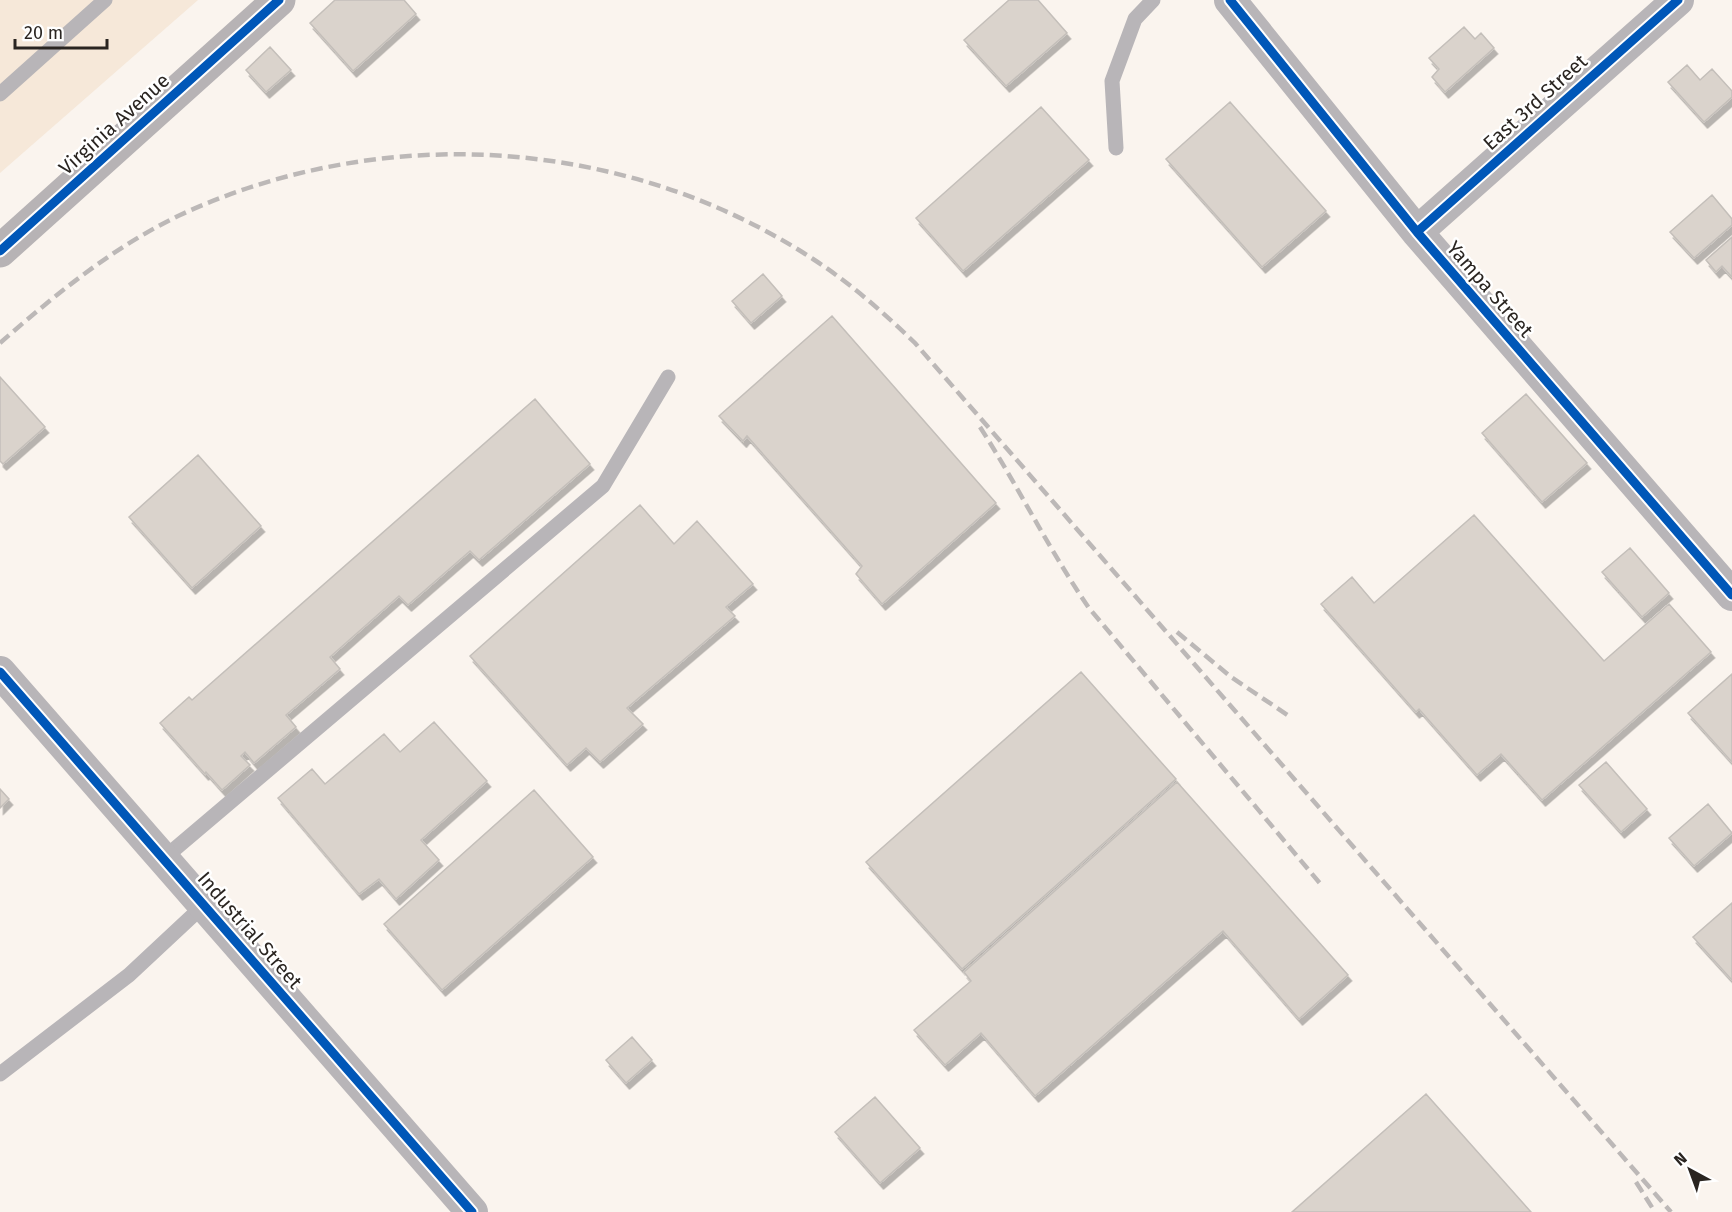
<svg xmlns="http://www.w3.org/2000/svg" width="1732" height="1212" font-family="'Fira Sans',sans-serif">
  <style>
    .green { fill: #f6e8d9 }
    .building { fill: #dad3cc; stroke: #c4bfba; stroke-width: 1.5; filter: url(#shadow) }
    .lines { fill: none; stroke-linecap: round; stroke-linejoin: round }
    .lane { stroke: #b8b5b8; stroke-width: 15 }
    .street { stroke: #b8b5b8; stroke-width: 32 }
    .secondary { stroke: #b7b3b5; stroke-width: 33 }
    .rail { stroke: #bcb8b7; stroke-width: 4.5; stroke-dasharray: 12 6; stroke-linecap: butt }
    .cycleway-casing { stroke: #fff; stroke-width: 13 }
    .cycleway { stroke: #0057b8; stroke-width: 9 }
    .labels { text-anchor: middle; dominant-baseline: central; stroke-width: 5; stroke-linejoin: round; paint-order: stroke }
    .street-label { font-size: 20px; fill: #2a2521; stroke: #fff }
  </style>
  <defs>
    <filter id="shadow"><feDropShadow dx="3.5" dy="6" stdDeviation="0" flood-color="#0004"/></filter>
  </defs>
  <rect width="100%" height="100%" fill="#faf4ee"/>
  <path class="green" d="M0,0H198L0,173Z"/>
  <path class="building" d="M335,0H404L416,14L353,71L310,23Z
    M1009,0H1038L1067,33L1006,86L964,40Z
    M1464,27L1475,39L1481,33L1494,48L1445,92L1432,77L1439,69L1429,58Z
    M270,47L291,70L266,92L246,70Z
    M1687,65L1700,80L1712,69L1732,91V97L1704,122L1668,82Z
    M1230,102L1326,211L1262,267L1166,159Z
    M1041,107L1089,160L963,271L916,218Z
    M1712,195L1732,219V225L1694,258L1670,232Z
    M1732,237V277L1722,266L1716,272L1706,260Z
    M763,274L782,296L751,323L732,301Z
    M832,316L996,503L882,604L856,574L862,566L747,436L743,441L719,416Z
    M0,377L45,427L3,464L0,461Z
    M1526,394L1587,463L1542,502L1482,433Z
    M535,399L590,464L479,560L470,551L408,605L399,596L330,657L340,669L286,715L296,727L254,763L245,752L241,756L250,765L222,790L206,772L205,774L160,723L189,697L192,700Z
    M198,455L261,526L192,588L129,517Z
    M640,505L674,544L697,521L753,584L726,607L735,616L627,708L643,724L600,762L586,748L567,765L470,656Z
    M1474,515L1604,661L1669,604L1711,652L1542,800L1501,754L1477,775L1419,709L1416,712L1321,604L1352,577L1374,603Z
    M1630,548L1669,593L1642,617L1602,572Z
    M1081,672L1176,779L962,969L866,862Z
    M1732,674V762L1688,713Z
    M434,722L487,781L421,840L439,860L396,899L379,879L359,894L278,798L312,769L325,784L384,734L400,752Z
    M1606,762L1647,809L1621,832L1579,785Z
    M1177,782L1348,975L1299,1019L1223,931L1035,1096L981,1033L945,1065L914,1030L971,981L964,972Z
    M0,789L9,799L0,808Z
    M534,790L593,857L442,990L384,924Z
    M1708,804L1732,833L1694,866L1669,838Z
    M1732,903V980L1693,937Z
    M632,1037L652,1060L626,1083L606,1060Z
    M1426,1094L1531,1212H1292Z
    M875,1097L920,1148L880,1183L835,1132Z"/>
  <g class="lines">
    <path class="lane" d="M0,94L105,0
      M1116,148L1112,81L1135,19L1153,0
      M163,859L603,486L668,377
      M0,1074L129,975L204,905"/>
    <path class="street" d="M1230,0L1417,232L1732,595
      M1417,232L1678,0
      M0,672L472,1212"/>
    <path class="secondary" d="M0,251L279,0"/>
    <path class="rail" d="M0,343C55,295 112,248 178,216C381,121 625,136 813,259C850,283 883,312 915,343L1671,1212
      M980,427C1018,486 1049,550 1089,608L1323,887
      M1177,632L1231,677L1292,718
      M1636,1182L1655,1212"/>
    <g class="cycleway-casing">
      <path id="cycleway" d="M1230,0L1417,232L1732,595
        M1417,232L1678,0
        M0,251L279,0
        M0,672L472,1212"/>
    </g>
    <use href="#cycleway" class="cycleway"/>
  </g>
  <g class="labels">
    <g class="street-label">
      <text transform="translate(1535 102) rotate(-42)">East 3rd Street</text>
      <text transform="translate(114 124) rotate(-42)">Virginia Avenue</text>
      <text transform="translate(1490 289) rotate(49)">Yampa Street</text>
      <text transform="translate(250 930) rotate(49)">Industrial Street</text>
    </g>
  </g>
  <g transform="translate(1690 1170) rotate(319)" stroke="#ffffff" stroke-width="4.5" paint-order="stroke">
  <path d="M0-4.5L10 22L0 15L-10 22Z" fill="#2a2521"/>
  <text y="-9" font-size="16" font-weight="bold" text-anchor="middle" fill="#2a2521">N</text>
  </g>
  <path d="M15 39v9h92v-9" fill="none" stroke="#2a2521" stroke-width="3"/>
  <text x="24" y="39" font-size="18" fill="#2a2521" stroke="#ffffff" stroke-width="4.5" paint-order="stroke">20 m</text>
</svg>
